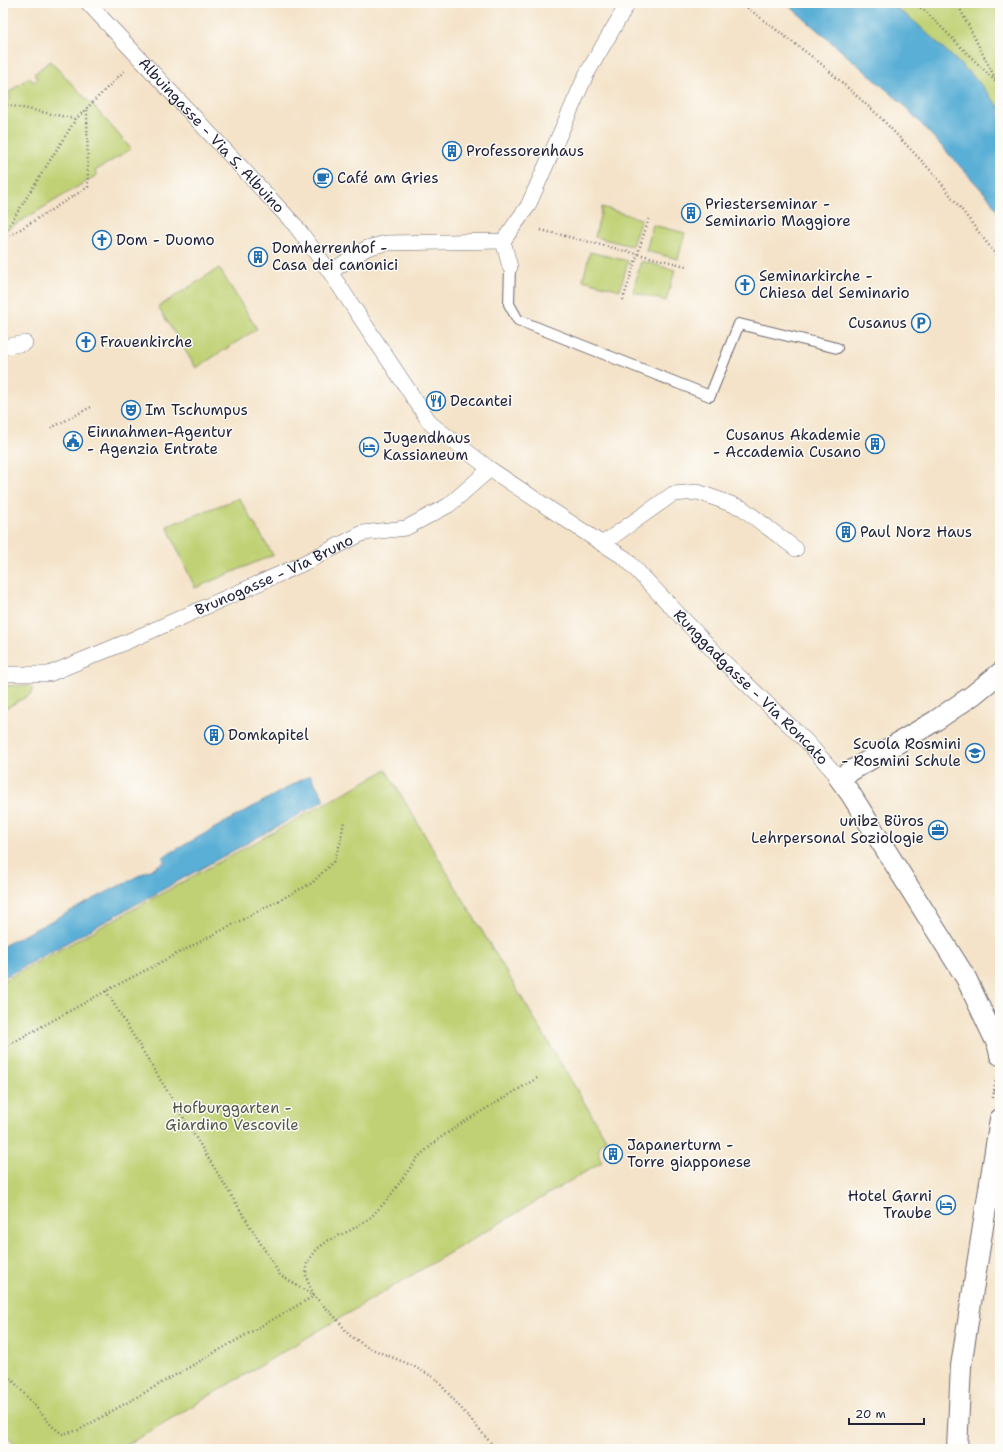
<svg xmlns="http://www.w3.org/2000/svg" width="1003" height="1452" font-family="'Shantell Sans',sans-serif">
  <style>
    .green { fill: #c0d174; stroke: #717a58 }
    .water { fill: #5aafd6; stroke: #3e6888 }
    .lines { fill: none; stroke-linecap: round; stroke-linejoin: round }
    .service-casing { stroke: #6c666d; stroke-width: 12 }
    .pedestrian-casing { stroke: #6c666d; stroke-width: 16 }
    .minor-casing { stroke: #6c666d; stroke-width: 22 }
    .path { stroke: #6c666d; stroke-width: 2.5; stroke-dasharray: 1 3; stroke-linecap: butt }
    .service { stroke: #fff; stroke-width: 10 }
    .pedestrian { stroke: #fff; stroke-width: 15 }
    .minor { stroke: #fff; stroke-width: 20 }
    .labels { text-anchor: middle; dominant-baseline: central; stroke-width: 3; stroke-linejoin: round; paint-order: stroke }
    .street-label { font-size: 15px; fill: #22223b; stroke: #fdfcf7 }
    .poi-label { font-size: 15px; fill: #22223b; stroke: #fdfcf7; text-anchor: start }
    .park-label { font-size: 15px; fill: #51574c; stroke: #fdfcf7 }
  </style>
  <rect width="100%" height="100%" fill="#fdfcf7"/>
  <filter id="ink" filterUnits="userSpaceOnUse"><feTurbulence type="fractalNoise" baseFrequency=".025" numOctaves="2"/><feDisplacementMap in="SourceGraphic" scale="8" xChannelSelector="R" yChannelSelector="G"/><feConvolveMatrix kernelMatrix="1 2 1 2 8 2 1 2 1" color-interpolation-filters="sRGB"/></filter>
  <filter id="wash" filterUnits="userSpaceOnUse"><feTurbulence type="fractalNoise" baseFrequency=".012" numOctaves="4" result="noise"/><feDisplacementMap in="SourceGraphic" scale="16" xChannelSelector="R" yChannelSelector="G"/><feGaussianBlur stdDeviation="0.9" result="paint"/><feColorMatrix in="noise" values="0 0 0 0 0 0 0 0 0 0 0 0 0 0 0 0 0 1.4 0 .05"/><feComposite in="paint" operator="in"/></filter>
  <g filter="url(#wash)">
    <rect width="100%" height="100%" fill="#f4e3c9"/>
    <path class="green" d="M889,3H1000V108C967,69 930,33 889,3Z
      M50,61L100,113L131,149L95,171L97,175L3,232V96H4L8,100L11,98L8,93L29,77L33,82L38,79L34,74Z
      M602,207L641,219L632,246L595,237Z
      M653,225L685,233L678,259L646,251Z
      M590,252L628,261L620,290L583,280Z
      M641,261L675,270L666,301L633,292Z
      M219,268L257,329L196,368L158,307Z
      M239,498L273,555L195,588L167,526Z
      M29,685L33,689L31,694L3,710V686Z
      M386,770L606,1139C598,1145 596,1152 602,1162L120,1449H19L3,1430V981Z"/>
    <path class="water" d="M786,3H889L915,22L976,79L1000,108V215L990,199L903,104Z
      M310,775L325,800L3,978V946L165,862L163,857Z"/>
  </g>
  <g filter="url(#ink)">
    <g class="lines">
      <g class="service-casing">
        <path id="service" d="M510,267L509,304L518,320L710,396L739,324L837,348"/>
      </g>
      <g class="pedestrian-casing">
        <g id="pedestrian">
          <path id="s1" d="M88,3L295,225L330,272L431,424L490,469L595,539L625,558L725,663L807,742L839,778"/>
          <path d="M503,241L510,267"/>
          <path d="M330,272L367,248L386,243L503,241L528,206L586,75L628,3"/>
          <path d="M3,347L25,343"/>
          <path d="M602,544L673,494L698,492L742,508L796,549"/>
          <path id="s2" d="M3,674H49L124,643L300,565L363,533L406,528L449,505L490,469"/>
        </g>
      </g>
      <g class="minor-casing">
        <path id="minor" d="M1000,673L973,695L935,721L839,778L850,793L966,978L998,1046L1000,1055
          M957,1449L961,1366L1000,1119"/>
      </g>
      <path class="path" d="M741,3L819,62L878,115L935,175L1000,260
        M914,3L925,11L997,83
        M957,3L996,80
        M1000,81L997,83L1000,86
        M3,104L76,119
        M541,230L686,266
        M3,235L76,119L125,70
        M3,240L88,187L87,107
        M623,300L649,218
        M51,428L91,407
        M3,1048L106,991L312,883L333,862L340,844L344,821
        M994,1091L1000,1093
        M993,1098L996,1078
        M3,1369L52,1426L62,1434L79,1430L314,1296L280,1275L106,991
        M496,1449L435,1378L411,1365L367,1347L349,1335L337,1319L314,1296L306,1277L307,1263L317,1249L329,1240L351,1230L371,1217L388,1199L418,1157L440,1138L462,1123L539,1077"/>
      <use href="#service" class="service"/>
      <use href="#pedestrian" class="pedestrian"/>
      <use href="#minor" class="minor"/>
    </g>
  </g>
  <defs>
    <g id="building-ring" transform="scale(1)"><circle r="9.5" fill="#fdfcf7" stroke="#1f6fb2" stroke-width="1.5"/><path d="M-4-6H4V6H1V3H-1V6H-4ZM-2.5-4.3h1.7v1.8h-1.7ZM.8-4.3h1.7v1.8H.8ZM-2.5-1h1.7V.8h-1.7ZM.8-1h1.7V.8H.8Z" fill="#1f6fb2"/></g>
    <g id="cafe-ring" transform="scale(1)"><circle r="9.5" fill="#fdfcf7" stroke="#1f6fb2" stroke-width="1.5"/><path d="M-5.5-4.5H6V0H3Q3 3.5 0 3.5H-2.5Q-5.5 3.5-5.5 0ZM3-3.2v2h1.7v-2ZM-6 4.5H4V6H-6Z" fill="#1f6fb2"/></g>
    <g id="church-ring" transform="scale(1)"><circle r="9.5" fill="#fdfcf7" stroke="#1f6fb2" stroke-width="1.5"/><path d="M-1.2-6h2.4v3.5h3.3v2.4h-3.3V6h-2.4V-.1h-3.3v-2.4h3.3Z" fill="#1f6fb2"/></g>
    <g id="parking-ring" transform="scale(1)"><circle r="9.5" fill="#fdfcf7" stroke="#1f6fb2" stroke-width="1.5"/><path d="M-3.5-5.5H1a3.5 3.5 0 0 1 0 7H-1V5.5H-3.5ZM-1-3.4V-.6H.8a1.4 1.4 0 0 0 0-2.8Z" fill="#1f6fb2"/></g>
    <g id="restaurant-ring" transform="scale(1)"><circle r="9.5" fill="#fdfcf7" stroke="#1f6fb2" stroke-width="1.5"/><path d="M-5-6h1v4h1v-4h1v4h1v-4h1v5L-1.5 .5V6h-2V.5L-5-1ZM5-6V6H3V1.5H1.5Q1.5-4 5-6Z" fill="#1f6fb2"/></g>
    <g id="theatre-ring" transform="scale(1)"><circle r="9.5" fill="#fdfcf7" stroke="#1f6fb2" stroke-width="1.5"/><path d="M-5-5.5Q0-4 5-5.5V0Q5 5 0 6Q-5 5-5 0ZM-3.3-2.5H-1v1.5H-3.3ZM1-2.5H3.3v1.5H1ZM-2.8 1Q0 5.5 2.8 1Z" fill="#1f6fb2"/></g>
    <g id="civic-ring" transform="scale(1)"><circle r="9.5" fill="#fdfcf7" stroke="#1f6fb2" stroke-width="1.5"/><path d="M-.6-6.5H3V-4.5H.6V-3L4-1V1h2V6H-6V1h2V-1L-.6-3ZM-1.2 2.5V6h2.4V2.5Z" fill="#1f6fb2"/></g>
    <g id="hotel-ring" transform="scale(1)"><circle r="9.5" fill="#fdfcf7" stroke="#1f6fb2" stroke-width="1.5"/><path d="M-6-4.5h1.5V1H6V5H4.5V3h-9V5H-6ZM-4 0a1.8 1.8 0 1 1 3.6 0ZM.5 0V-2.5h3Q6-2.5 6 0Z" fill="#1f6fb2"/></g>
    <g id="school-ring" transform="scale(1)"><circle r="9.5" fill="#fdfcf7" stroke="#1f6fb2" stroke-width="1.5"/><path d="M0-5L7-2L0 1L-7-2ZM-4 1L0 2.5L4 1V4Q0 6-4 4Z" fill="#1f6fb2"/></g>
    <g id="office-ring" transform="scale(1)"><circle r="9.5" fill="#fdfcf7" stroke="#1f6fb2" stroke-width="1.5"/><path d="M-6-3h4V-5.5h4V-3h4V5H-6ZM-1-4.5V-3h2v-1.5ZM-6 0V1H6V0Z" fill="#1f6fb2"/></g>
  </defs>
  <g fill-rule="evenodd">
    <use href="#building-ring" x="452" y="151"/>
    <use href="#cafe-ring" x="323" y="178"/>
    <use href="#building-ring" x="691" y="213"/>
    <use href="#church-ring" x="102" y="240"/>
    <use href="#building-ring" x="258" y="257"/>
    <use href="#church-ring" x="745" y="285"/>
    <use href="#parking-ring" x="921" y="323"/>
    <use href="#church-ring" x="86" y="342"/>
    <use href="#restaurant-ring" x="436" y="401"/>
    <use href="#theatre-ring" x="131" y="410"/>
    <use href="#civic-ring" x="73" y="441"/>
    <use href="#building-ring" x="875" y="444"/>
    <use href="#hotel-ring" x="369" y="447"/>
    <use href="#building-ring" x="846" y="532"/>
    <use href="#building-ring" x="214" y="735"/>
    <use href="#school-ring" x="975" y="753"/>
    <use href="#office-ring" x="938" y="830"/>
    <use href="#building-ring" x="613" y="1154"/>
    <use href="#hotel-ring" x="946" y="1205"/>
  </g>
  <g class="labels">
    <g class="street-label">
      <text stroke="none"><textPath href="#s1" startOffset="181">Albuingasse - Via S. Albuino</textPath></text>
      <text stroke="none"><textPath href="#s2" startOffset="292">Brunogasse - Via Bruno</textPath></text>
      <text stroke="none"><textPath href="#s1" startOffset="961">Runggadgasse - Via Roncato</textPath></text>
    </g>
    <g class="poi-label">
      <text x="466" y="151">Professorenhaus</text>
      <text x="337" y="178">Café am Gries</text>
      <text x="705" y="204">Priesterseminar -<tspan x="705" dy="17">Seminario Maggiore</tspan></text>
      <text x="116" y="240">Dom - Duomo</text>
      <text x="272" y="248">Domherrenhof -<tspan x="272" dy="17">Casa dei canonici</tspan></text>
      <text x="759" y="276">Seminarkirche -<tspan x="759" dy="17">Chiesa del Seminario</tspan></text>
      <text x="907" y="323" text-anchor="end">Cusanus</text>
      <text x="100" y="342">Frauenkirche</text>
      <text x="450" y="401">Decantei</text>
      <text x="145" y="410">Im Tschumpus</text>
      <text x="87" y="432">Einnahmen-Agentur<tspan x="87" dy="17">- Agenzia Entrate</tspan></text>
      <text x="861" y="435" text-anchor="end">Cusanus Akademie<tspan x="861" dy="17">- Accademia Cusano</tspan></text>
      <text x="383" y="438">Jugendhaus<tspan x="383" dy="17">Kassianeum</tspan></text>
      <text x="860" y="532">Paul Norz Haus</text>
      <text x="228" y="735">Domkapitel</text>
      <text x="961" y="744" text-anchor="end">Scuola Rosmini<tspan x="961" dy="17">- Rosmini Schule</tspan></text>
      <text x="924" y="821" text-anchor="end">unibz Büros<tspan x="924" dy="17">Lehrpersonal Soziologie</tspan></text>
      <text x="627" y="1145">Japanerturm -<tspan x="627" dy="17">Torre giapponese</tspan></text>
      <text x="932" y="1196" text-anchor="end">Hotel Garni<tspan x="932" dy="17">Traube</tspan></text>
    </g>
    <g class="park-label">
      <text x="232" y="1108">Hofburggarten -<tspan x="232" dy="17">Giardino Vescovile</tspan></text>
    </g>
  </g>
  <rect width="1003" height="1452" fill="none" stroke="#fdfcf7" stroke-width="16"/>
  <path d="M849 1418v6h75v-6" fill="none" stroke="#22223b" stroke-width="2"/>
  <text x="855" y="1418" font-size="12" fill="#22223b" stroke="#fdfcf7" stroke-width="3" paint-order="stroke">20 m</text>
</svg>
